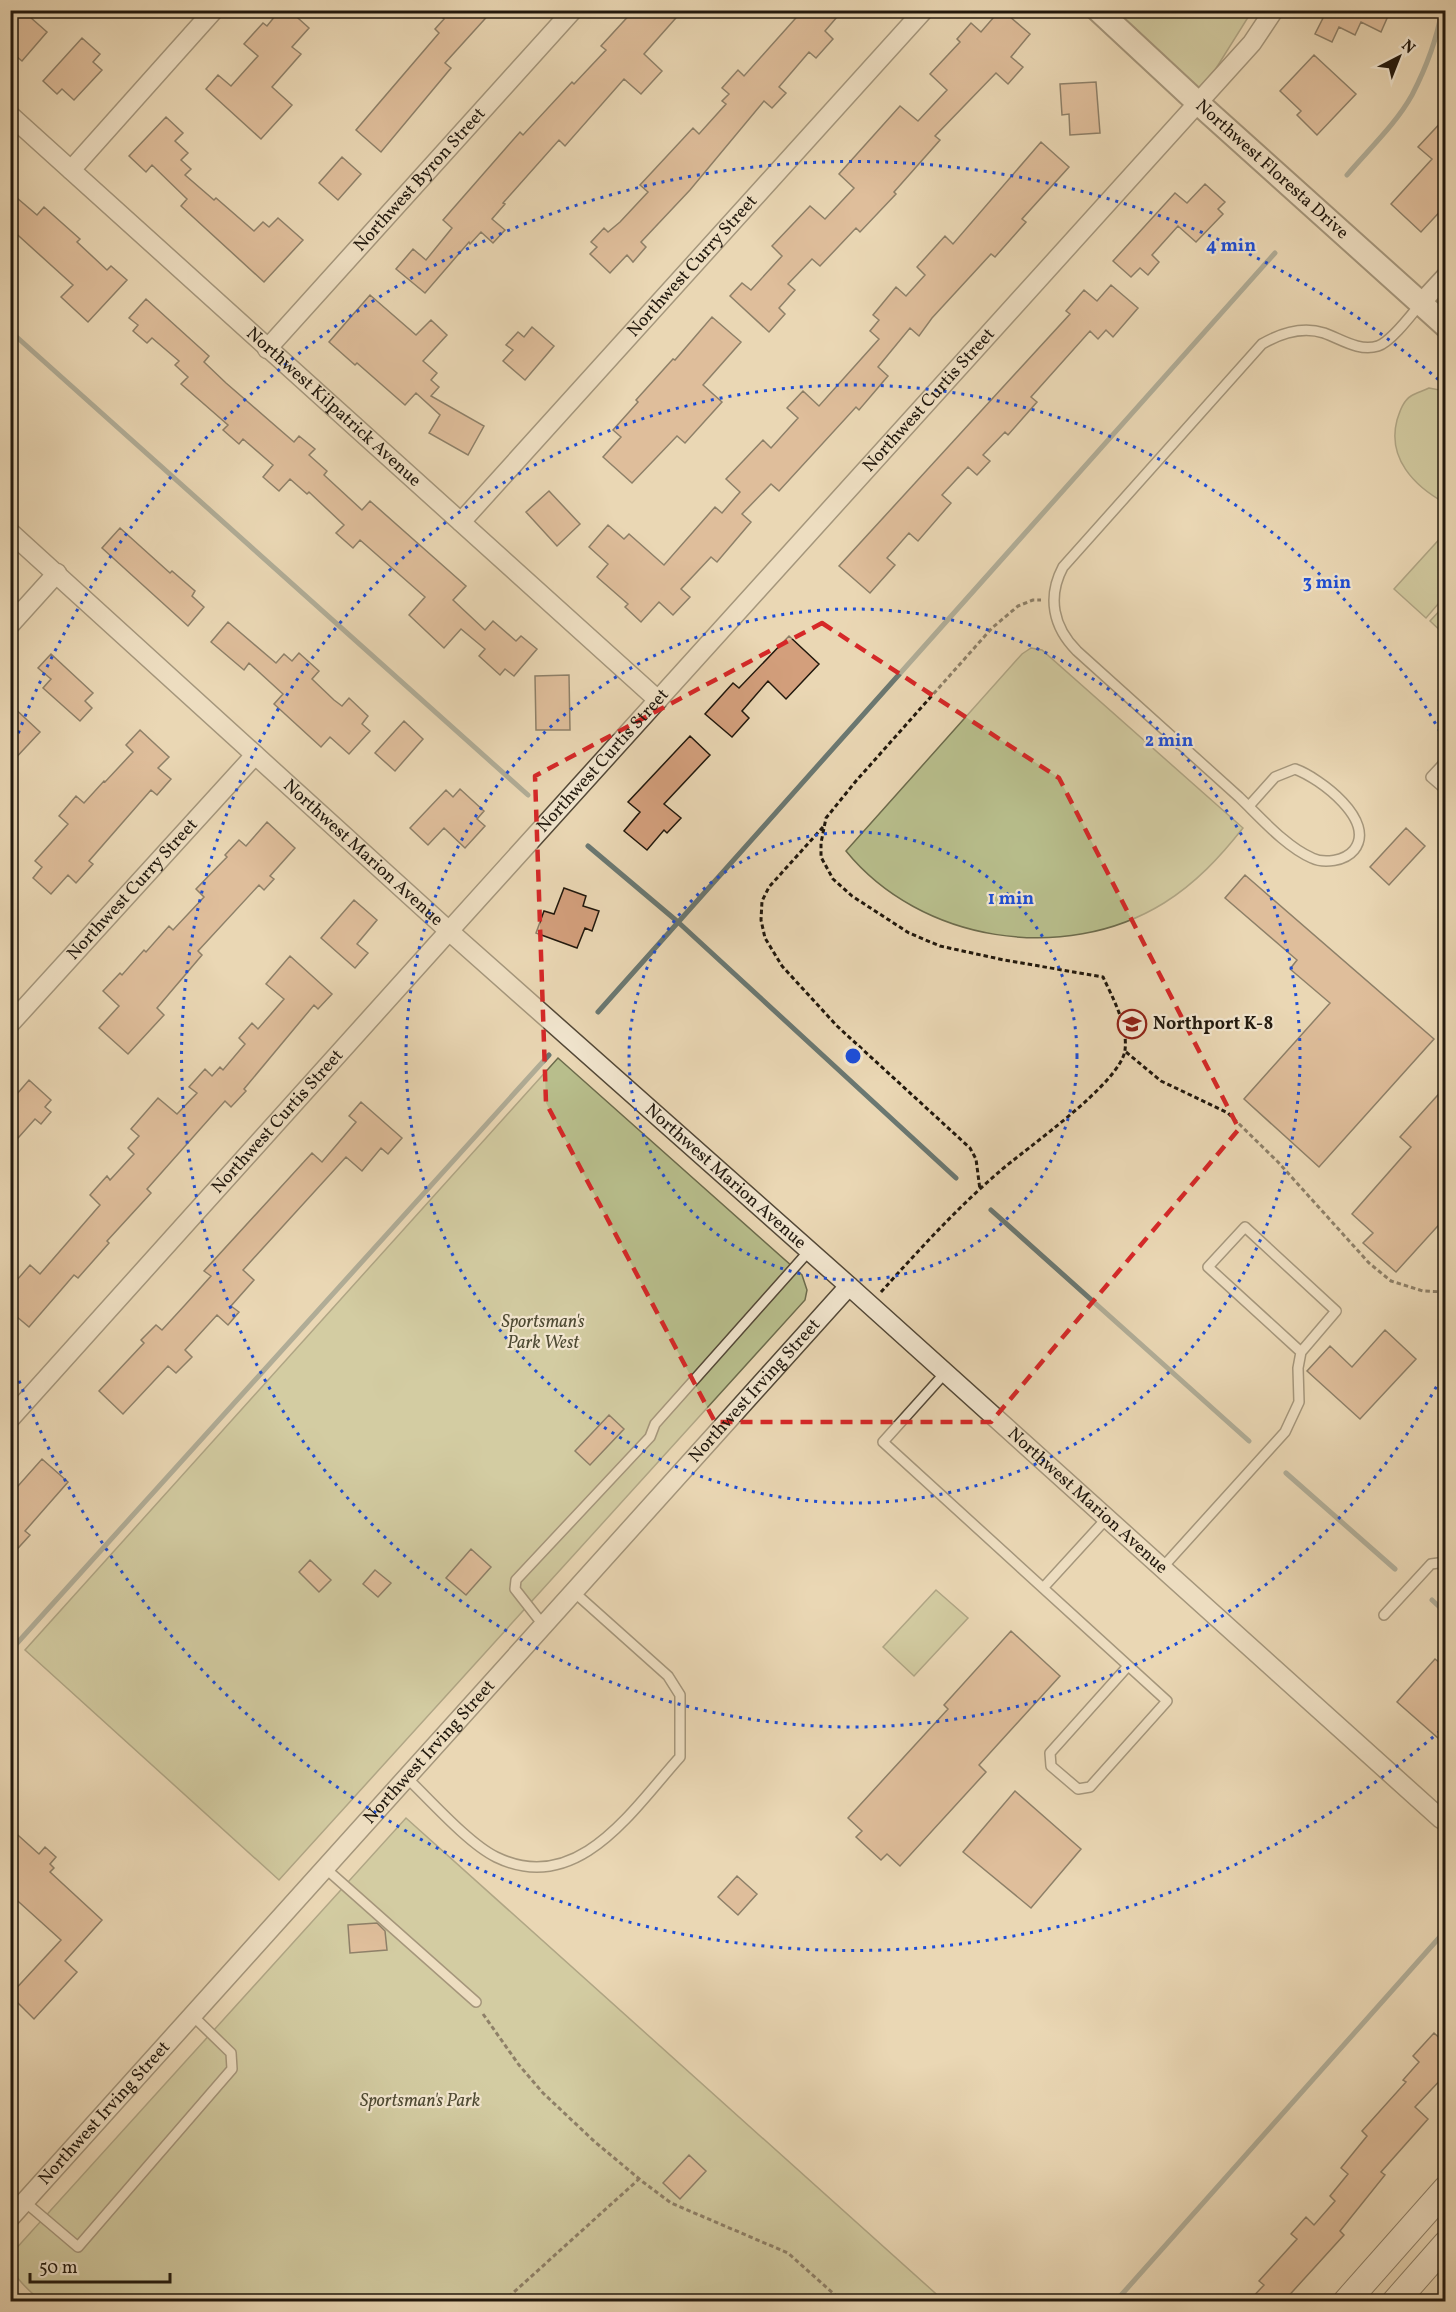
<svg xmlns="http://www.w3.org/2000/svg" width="1456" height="2312" font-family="Vollkorn,serif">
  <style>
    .green { fill: #b8be8c; stroke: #6c6b4c; stroke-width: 1.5 }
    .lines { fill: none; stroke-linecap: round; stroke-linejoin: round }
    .stream { stroke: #6a7872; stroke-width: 5 }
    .building { fill: #d39f7c; stroke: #21180d; stroke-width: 1.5 }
    .service-casing { stroke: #534837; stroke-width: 12 }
    .minor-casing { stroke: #534837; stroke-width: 21 }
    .tertiary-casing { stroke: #534837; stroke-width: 26 }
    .secondary-casing { stroke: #21180d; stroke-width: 28 }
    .path { stroke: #21180d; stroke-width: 3; stroke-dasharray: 4.5 3; stroke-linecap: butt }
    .service { stroke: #f1e5ce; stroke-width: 9 }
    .minor { stroke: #f1e5ce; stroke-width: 18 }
    .tertiary { stroke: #f1e5ce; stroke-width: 22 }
    .secondary { stroke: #f1e5ce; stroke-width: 26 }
    .marked { fill: none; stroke: #d62828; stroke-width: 4.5; stroke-dasharray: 12 8; stroke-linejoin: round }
    .ring { fill: none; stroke: #1d4ed8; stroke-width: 3; stroke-dasharray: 3 6 }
    .labels { text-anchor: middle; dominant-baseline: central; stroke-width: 4.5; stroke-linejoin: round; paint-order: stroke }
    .street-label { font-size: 18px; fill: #21180d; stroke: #f1e5ce }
    .poi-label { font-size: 18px; font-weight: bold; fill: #21180d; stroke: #f1e5ce; text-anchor: start }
    .park-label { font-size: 18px; font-style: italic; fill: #4e4a33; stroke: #f1e5ce }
    .centre { fill: #1d4ed8; stroke: #f1e5ce; stroke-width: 3 }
    .ring-label { font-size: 18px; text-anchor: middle; font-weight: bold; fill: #1d4ed8; stroke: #f1e5ce; stroke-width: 4.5; stroke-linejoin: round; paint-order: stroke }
  </style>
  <rect width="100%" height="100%" fill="#ead7b4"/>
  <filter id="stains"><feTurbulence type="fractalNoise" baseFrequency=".00333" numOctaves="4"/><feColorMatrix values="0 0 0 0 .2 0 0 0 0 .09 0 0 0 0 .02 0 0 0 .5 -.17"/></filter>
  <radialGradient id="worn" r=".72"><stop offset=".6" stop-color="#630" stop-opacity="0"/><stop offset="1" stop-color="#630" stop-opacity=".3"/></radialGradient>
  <path class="green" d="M1114,11H1252L1215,70L1198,89Z
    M1429,388L1445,391V503C1414,486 1387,458 1397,420C1400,411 1403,401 1411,396C1416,393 1423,391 1429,388Z
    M1445,533V596L1426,618L1394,589Z
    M1445,605V635L1430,621Z
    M1031,648L1042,650L1243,828C1220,857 1196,883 1164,903C1064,965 920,942 846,851L1022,654Z
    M558,1058L802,1275L807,1290L805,1300L279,1880L25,1650Z
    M936,1590L968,1618L914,1676L883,1647Z
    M406,1818L944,2301L41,2302C27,2287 7,2275 12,2253Z"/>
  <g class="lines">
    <path class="stream" d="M1347,175C1369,149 1396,124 1412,95C1425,70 1437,38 1442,10
      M10,331L528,795
      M588,846L678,922L956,1178
      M598,1012L1275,253
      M991,1210L1249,1441
      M1286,1473L1395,1569
      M1432,1600L1446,1613
      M10,1651L549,1055
      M1115,2302L1446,1930"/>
  </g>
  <path class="building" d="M10,10H22L47,32L22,61L10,51Z
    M280,10H289L309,28L292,47L301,54L272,87L292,105L261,139L206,89L218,75L231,86L258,56L244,44L263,23L267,26Z
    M435,10H493L445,63L451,68L381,152L356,130L439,33L435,29L444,19Z
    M634,10H683L644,54L662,71L641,94L624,79L565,146L559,140L503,203L505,204L492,219L505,230L493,243L481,232L470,244L469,242L425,293L396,269L413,249L426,260L452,228L443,220L520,132L523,135L572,82L574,84L606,50L601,46Z
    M803,10H843L825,31L833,39L816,58L809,52L779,87L786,93L772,108L764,101L690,190L641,242L646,247L633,262L627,255L610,273L590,254L597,247L591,242L604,228L608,232L620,222L648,192L640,185L693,128L699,134L726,104L722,101L729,94L722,88L738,70L744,76Z
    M1000,10H1002L1030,34L1011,57L1023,67L1008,84L996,73L935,136L940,140L894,192L896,194L860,232L856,228L820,266L812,259L788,284L795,290L779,308L785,314L769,332L730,296L742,283L751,290L782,256L772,246L810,206L825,219L854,188L839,174L900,106L918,121L947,90L930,74L960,42L957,39L971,23L981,32Z
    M1307,10H1377L1388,16L1381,32L1361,22L1355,35L1339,27L1332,42L1315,34L1323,18Z
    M82,38L100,54L93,62L102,70L74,100L62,89L57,94L43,81Z
    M1314,55L1356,94L1317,135L1297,115L1301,111L1280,91Z
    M1096,82L1100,133L1070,135L1069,114L1062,115L1060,84Z
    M166,117L183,133L175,141L188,153L181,160L191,169L185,175L214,200L216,198L254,231L263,222L269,227L278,218L303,240L264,282L181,206L187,199L152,165L146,172L129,156Z
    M1446,117V205L1421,232L1391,204L1432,159L1418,147Z
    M1041,142L1069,167L1022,219L1026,222L995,257L991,254L932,318L919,336L910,328L878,367L888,376L859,410L856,407L779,491L771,484L742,514L751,522L717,562L711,557L681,589L690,597L673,615L659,602L641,622L625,607L628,604L597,577L608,564L589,547L608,525L624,539L629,534L664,565L715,507L722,513L740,492L726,479L763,440L771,448L798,418L787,408L803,391L819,406L879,339L870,331L879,320L873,315L896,287L906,296L925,275L917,267L945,236L953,244Z
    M342,157L361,174L338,200L319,183Z
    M1205,184L1225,202L1218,209L1223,214L1196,242L1178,226L1152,255L1159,262L1148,275L1140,268L1131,277L1113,261L1175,193L1187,203Z
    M10,192L37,215L44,207L80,239L77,242L107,270L111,266L127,280L88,322L61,297L73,285L10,228Z
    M1111,285L1138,308L1113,337L1106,330L1098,339L1090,331L1031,397L1037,402L1008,435L1005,432L983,455L990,461L977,475L968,467L942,495L951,503L918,541L909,533L887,558L895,565L870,593L839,566L1070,314L1066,311L1084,290L1097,301Z
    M370,295L416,335L431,320L447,335L423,361L437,373L431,380L439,387L431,396L484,426L468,455L429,433L440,415L416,393L405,405L357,363L355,365L329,342Z
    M146,299L209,356L204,362L226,383L294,442L299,436L315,449L309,455L327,471L324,475L362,510L370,501L466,586L453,600L485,630L493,621L516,641L521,636L537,649L514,676L505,669L500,675L479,656L485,649L461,629L444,648L409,615L425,597L360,540L353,548L336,533L344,525L309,492L307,494L290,479L279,491L263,477L273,465L243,439L239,444L223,430L228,425L181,384L188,377L175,365L179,361L152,338L147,343L133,331L138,325L129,318Z
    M712,317L741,342L703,385L722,402L685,443L677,436L632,483L603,457L621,437L613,430L638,402L636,400L673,359L675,360Z
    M532,327L554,346L525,380L503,361L513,350L506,345L518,332L524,337Z
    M549,491L580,524L557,546L526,512Z
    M120,528L170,573L172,571L195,591L192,596L204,607L188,626L102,548Z
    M228,622L276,663L284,654L292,661L299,653L319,671L312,679L334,700L342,706L349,698L368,716L362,724L370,731L349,754L330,737L321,747L274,704L283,694L249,663L244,670L211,642Z
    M789,636L819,664L786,699L768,681L742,711L749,718L732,737L705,714L733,683L739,688Z
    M51,654L93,693L85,701L92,708L80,721L43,688L51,679L38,668Z
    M569,675L570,730H536L535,676Z
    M10,704L40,732L10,764Z
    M404,721L423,739L395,771L375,753Z
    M140,730L169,757L158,768L171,779L157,795L151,790L89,861L93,864L76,883L68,875L51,894L33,878L42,867L35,861L68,824L59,816L76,796L84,803L104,781L105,782L133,752L126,745Z
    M690,736L710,755L664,804L681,818L667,833L664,830L647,850L624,831L640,812L628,802Z
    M460,789L484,811L477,819L485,826L465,848L444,828L428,845L410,828L446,790L453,797Z
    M267,822L295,848L270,876L274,879L264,890L259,885L198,951L202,955L157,1008L164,1015L128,1054L99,1028L119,1006L103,991L120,973L122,975L144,950L146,952L169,926L173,930L204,897L196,889L227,857L225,855L239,840L246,846Z
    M1406,828L1425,846L1389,885L1370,867Z
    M1245,875L1434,1039L1319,1167L1244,1099L1330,1003L1290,969L1297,960L1225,898Z
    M564,888L586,896L583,906L599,911L592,931L585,928L577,948L536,933L544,911L554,914Z
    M354,900L377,920L357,944L368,953L355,968L321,938Z
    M290,956L332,994L318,1009L314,1005L244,1089L246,1091L231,1107L225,1101L147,1189L151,1193L107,1241L109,1243L78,1278L74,1275L29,1327L10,1311V1288L30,1265L40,1274L100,1205L90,1195L107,1176L110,1180L134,1154L128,1148L139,1136L131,1129L158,1098L177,1114L197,1093L189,1087L205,1069L212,1076L220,1067L223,1070L245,1044L239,1038L252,1023L258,1029L284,999L266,984Z
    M29,1080L51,1100L45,1107L51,1112L41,1124L35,1119L10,1147V1102Z
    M1446,1086V1217L1396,1272L1363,1243L1373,1233L1352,1214L1411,1147L1400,1137Z
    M361,1102L402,1138L388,1154L381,1148L362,1171L346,1157L243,1270L254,1280L231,1306L239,1312L228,1325L217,1315L185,1350L192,1357L176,1373L168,1366L123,1414L99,1391L144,1343L141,1340L156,1325L162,1330L185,1305L211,1276L204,1271L312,1153L322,1162L356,1122L349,1116Z
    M1385,1330L1416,1359L1360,1419L1307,1371L1330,1346L1352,1367Z
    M609,1415L624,1429L590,1465L575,1451Z
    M42,1459L68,1482L25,1531L30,1535L10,1557V1495Z
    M471,1549L491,1567L466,1595L446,1578Z
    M310,1560L331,1580L319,1592L299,1572Z
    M375,1570L391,1583L378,1597L363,1584Z
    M1011,1631L1060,1676L979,1765L986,1772L900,1866L887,1854L881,1860L856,1837L862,1831L848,1818L948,1709L944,1705Z
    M1435,1659L1446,1668V1745L1397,1702Z
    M1015,1791L1081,1849L1031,1908L963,1852Z
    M10,1828L39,1854L45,1847L56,1857L50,1864L54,1868L50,1872L102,1920L65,1961L77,1972L34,2019L10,1995L61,1940L10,1894Z
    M737,1876L757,1894L738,1915L718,1897Z
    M377,1923L385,1931L387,1950L350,1953L348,1925Z
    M1434,2033L1446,2044V2074L1415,2107L1428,2119L1381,2172L1385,2175L1340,2231L1344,2235L1284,2301H1249L1264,2285L1259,2281L1297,2239L1291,2234L1306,2217L1314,2225L1335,2201L1330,2196L1348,2174L1341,2168L1367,2136L1362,2131L1406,2082L1403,2080L1419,2062L1413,2056Z
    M689,2155L706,2171L680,2199L663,2183Z"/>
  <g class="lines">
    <g class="service-casing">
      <path id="service" d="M1446,761L1431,777L1446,790
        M1249,806L1275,777L1295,769C1320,778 1377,821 1354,850C1345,861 1324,864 1312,858C1286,847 1260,817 1239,797C1185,749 1131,700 1077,651C1053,627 1047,597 1063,567L1262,344C1281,333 1302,326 1324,333C1341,339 1359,352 1378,346C1391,342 1412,314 1421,303
        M945,1373L883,1442L1167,1701L1090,1787L1078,1789L1051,1766L1050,1753L1128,1666
        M1162,1568L1285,1432L1299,1402L1298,1368L1301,1352L1336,1311L1245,1227L1208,1267L1301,1352
        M1043,1588L1107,1518
        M1384,1615L1431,1564L1446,1562
        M544,1626L515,1589L516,1580L650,1437L655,1424L809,1251
        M407,1778C430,1800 469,1844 496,1857C578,1897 633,1809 680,1757V1695L668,1676L574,1592
        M325,1868L476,2002
        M25,2202L78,2247L232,2069L231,2053L193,2016"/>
    </g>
    <g class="minor-casing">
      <g id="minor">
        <path id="s1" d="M10,115L658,700"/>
        <path d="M71,170L214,10"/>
        <path d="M1421,303L1446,276"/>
        <path id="s2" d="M267,349L573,10"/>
        <path id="s3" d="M461,522L924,10"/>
        <path id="s4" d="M10,532L449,931L849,1286L1441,1819"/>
        <path d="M10,625L57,573"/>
        <path id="s5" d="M10,1024L255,755"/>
        <path id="s6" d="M10,1419L449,931L1252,43L1274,10"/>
        <path id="s7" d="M10,2218L849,1286"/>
      </g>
    </g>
    <g class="tertiary-casing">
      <g id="tertiary">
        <path id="s8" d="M1098,10L1198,103L1446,326"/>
      </g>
    </g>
    <g class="secondary-casing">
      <path id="secondary" d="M1346,2302L1446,2189
        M1395,2302L1446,2244"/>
    </g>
    <path class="path" d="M823,827L769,887L762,901L761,920L765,938L782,966L837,1026L970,1148L976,1159L980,1190
      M1126,1052L1161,1081L1228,1113L1278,1162L1369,1263L1391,1281L1423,1291L1446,1292
      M881,1292C918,1251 957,1208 999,1172C1025,1149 1121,1083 1125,1050C1128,1026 1113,998 1103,977L1004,960L940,946L909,933L852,896L833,879L821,857V843L826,818L856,781L992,628L1018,606L1033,600H1041
      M483,2014L519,2065L543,2093L595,2142L643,2182L671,2203L788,2253L843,2302
      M503,2302L639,2179"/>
    <use href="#service" class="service"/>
    <use href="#minor" class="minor"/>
    <use href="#tertiary" class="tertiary"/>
    <use href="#secondary" class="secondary"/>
  </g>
  <path d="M0 0H1456V2312H0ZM822,623L1059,778L1239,1129L991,1422H715L546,1103L535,776Z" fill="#ead7b4" fill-opacity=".55" fill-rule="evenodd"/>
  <path class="marked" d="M822,623L1059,778L1239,1129L991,1422H715L546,1103L535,776Z"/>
  <g class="ring">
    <circle cx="853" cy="1056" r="224"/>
    <circle cx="853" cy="1056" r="447"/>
    <path d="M1445 1371A671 671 0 1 1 1445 741"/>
    <path d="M1440 1731A895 895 0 0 1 12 1362M12 750A895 895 0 0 1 1440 381"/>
  </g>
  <defs>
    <g id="school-ring" transform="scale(1.5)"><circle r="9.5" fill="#f1e5ce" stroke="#8f2418" stroke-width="1.5"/><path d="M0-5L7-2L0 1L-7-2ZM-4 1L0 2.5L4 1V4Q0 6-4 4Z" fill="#8f2418"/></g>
  </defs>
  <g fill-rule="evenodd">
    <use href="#school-ring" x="1132" y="1024"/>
  </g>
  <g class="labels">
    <g class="street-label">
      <text stroke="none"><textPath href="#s8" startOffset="236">Northwest Floresta Drive</textPath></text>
      <text stroke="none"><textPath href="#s2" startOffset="228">Northwest Byron Street</textPath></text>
      <text stroke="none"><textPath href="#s3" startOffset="345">Northwest Curry Street</textPath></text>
      <text stroke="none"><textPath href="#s6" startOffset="1372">Northwest Curtis Street</textPath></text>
      <text stroke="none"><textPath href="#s1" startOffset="436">Northwest Kilpatrick Avenue</textPath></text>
      <text stroke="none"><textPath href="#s6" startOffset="886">Northwest Curtis Street</textPath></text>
      <text stroke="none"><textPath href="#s4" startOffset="477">Northwest Marion Avenue</textPath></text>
      <text stroke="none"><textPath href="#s5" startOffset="182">Northwest Curry Street</textPath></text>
      <text stroke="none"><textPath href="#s6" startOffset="400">Northwest Curtis Street</textPath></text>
      <text stroke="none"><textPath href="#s4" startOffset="963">Northwest Marion Avenue</textPath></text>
      <text stroke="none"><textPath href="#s7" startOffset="1113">Northwest Irving Street</textPath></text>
      <text stroke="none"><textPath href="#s4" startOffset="1449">Northwest Marion Avenue</textPath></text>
      <text stroke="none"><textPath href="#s7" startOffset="627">Northwest Irving Street</textPath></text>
      <text stroke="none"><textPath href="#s7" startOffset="141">Northwest Irving Street</textPath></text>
    </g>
    <g class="poi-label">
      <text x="1153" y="1024">Northport K-8</text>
    </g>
    <g class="park-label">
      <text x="543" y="1322">Sportsman's<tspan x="543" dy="21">Park West</tspan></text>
      <text x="420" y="2101">Sportsman's Park</text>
    </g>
  </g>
  <circle cx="853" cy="1056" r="9" class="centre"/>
  <g class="ring-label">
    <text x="1231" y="251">4 min</text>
    <text x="1327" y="588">3 min</text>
    <text x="1169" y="746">2 min</text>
    <text x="1011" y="904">1 min</text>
  </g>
  <rect width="1456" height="2312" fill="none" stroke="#ead7b4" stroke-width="36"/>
  <rect x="12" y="12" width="1432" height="2288" fill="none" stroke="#21180d" stroke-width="3"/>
  <rect x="18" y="18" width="1420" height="2276" fill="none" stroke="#21180d" stroke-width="1.5"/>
  <g transform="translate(1399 57) rotate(42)" stroke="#f1e5ce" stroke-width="4.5" paint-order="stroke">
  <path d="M0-4.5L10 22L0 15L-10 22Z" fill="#21180d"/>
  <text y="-9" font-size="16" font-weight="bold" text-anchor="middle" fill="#21180d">N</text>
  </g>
  <path d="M30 2273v9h140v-9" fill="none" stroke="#21180d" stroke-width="3"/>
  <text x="39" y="2273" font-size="18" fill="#21180d" stroke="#f1e5ce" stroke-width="4.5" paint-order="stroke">50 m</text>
  <rect width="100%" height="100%" filter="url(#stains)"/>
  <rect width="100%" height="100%" fill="url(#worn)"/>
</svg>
